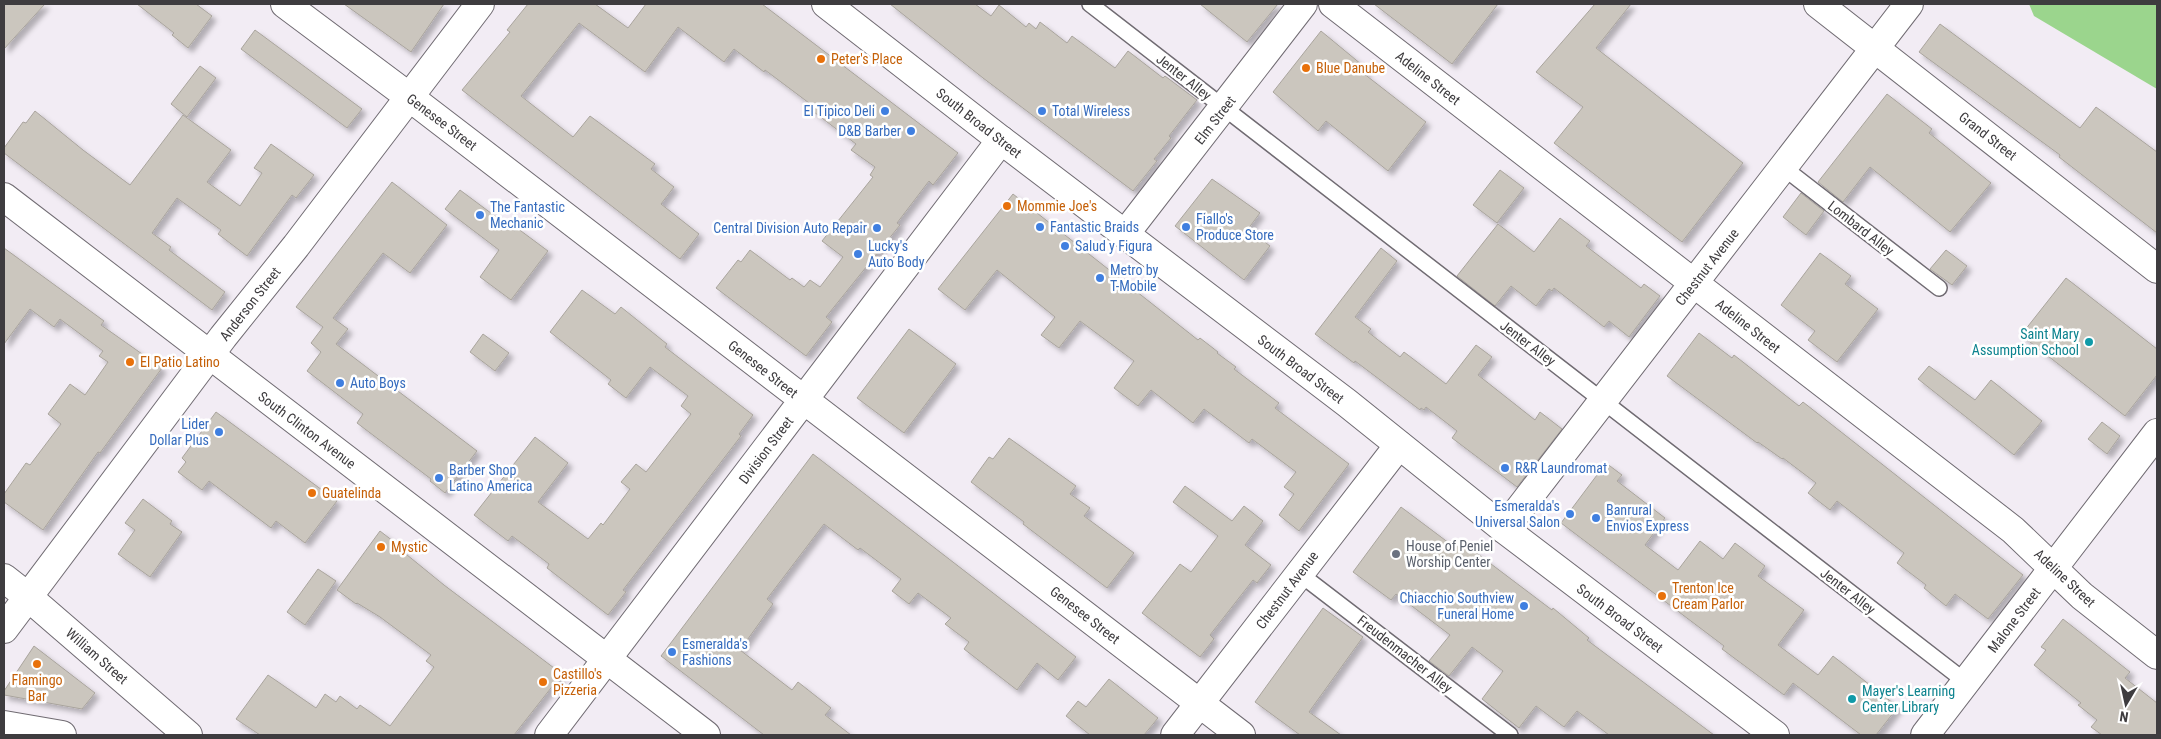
<svg xmlns="http://www.w3.org/2000/svg" width="2161" height="739" font-family="'Roboto Condensed',sans-serif">
  <style>
    .green { fill: #9bd58d }
    .building { fill: #cbc6be; stroke: #a9a49d; filter: url(#shadow) }
    .lines { fill: none; stroke-linecap: round; stroke-linejoin: round }
    .service-casing { stroke: #706b72; stroke-width: 18 }
    .minor-casing { stroke: #706b72; stroke-width: 30 }
    .tertiary-casing { stroke: #706b72; stroke-width: 30 }
    .primary-casing { stroke: #706b72; stroke-width: 30 }
    .service { stroke: #fff; stroke-width: 15 }
    .minor { stroke: #fff; stroke-width: 28 }
    .tertiary { stroke: #fff; stroke-width: 28 }
    .primary { stroke: #fff; stroke-width: 28 }
    .food-dot { fill: #e8710a; stroke: #fff; stroke-width: 2 }
    .shop-dot { fill: #3f7fe0; stroke: #fff; stroke-width: 2 }
    .culture-dot { fill: #0f9aa8; stroke: #fff; stroke-width: 2 }
    .worship-dot { fill: #6b7280; stroke: #fff; stroke-width: 2 }
    .labels { text-anchor: middle; dominant-baseline: central; stroke-width: 5; stroke-linejoin: round; paint-order: stroke }
    .food-label { font-size: 14px; fill: #c56008; stroke: #fff; text-anchor: start }
    .street-label { font-size: 14px; fill: #3e3c3f; stroke: #fff }
    .shop-label { font-size: 14px; fill: #366cbe; stroke: #fff; text-anchor: start }
    .culture-label { font-size: 14px; fill: #0d838f; stroke: #fff; text-anchor: end }
    .worship-label { font-size: 14px; fill: #5b616d; stroke: #fff; text-anchor: start }
  </style>
  <defs>
    <filter id="shadow"><feDropShadow dx="4.5" dy="4.5" stdDeviation="2.5" flood-color="#0004"/></filter>
  </defs>
  <rect width="100%" height="100%" fill="#f2ecf4"/>
  <path class="green" d="M2029,4H2157V89L2034,16Z"/>
  <path class="building" d="M4,4H45L4,49Z
    M137,4H196L212,16L188,48L172,35L174,33Z
    M344,4H444L411,52Z
    M528,4H595L628,28L646,4H762L958,153L933,185L929,181L897,223L900,225L826,317L832,322L806,356L716,288L738,260L741,262L750,250L790,280L792,278L804,287L810,280L820,287L843,257L822,241L873,177L870,175L875,167L851,150L856,144L810,109L813,106L765,70L764,72L734,49L724,62L678,27L645,72L579,23L521,96L573,137L590,116L655,164L651,169L674,187L661,204L699,234L680,259L462,90L510,32L507,30Z
    M890,4H975L991,16L999,5L1026,27L1029,23L1036,29L1040,22L1067,43L1072,36L1115,68L1128,51L1163,78L1165,76L1197,100L1169,136L1171,138L1154,159L1157,161L1133,191L983,78Z
    M1200,4H1278L1247,42Z
    M1374,4H1498L1452,64Z
    M1595,4H1631L1596,48L1743,163L1682,242L1554,143L1583,107L1536,72Z
    M1940,24L2080,128L2096,107L2157,152V233L2059,157L2060,155L1919,52Z
    M255,30L362,109L347,128L241,49Z
    M1321,31L1367,69L1363,73L1426,122L1388,171L1326,121L1318,131L1273,92Z
    M200,66L216,78L187,117L171,104Z
    M1887,94L1932,129L1929,133L1991,183L1950,232L1870,167L1843,202L1818,182Z
    M35,111L83,150L130,185L183,115L231,150L207,182L240,206L262,173L254,168L271,144L314,175L296,198L292,195L247,256L218,234L221,230L177,198L152,233L171,247L169,250L225,292L212,310L4,153V148L23,122L26,123Z
    M1500,170L1524,188L1497,223L1473,205Z
    M1212,179L1260,213L1248,229L1270,246L1244,280L1175,226Z
    M392,182L447,225L410,273L383,253L333,318L348,329L336,344L477,451L445,493L430,481L431,479L357,423L363,414L307,371L321,352L311,343L323,327L296,307Z
    M460,190L515,231L517,228L548,251L511,300L480,277L499,250L445,209Z
    M1801,193L1824,211L1806,235L1783,217Z
    M1013,194L1198,340L1200,338L1218,352L1217,353L1236,367L1234,369L1279,403L1275,408L1349,464L1299,531L1279,515L1294,494L1284,487L1296,472L1252,439L1249,443L1204,409L1193,423L1151,390L1138,406L1114,388L1134,361L1080,321L1059,348L1041,335L1055,317L997,270L965,310L938,289Z
    M1560,218L1590,241L1586,246L1641,288L1644,284L1660,296L1629,337L1609,321L1604,327L1554,288L1552,291L1549,289L1536,306L1511,286L1495,306L1457,276L1498,224L1534,252Z
    M4,248L104,321L101,325L162,368L100,453L98,452L43,530L4,502V494L26,463L30,465L61,424L48,414L70,384L85,395L108,362L99,356L103,351L60,319L54,327L30,309L4,344Z
    M1381,248L1397,261L1355,317L1371,329L1368,332L1400,357L1404,352L1446,384L1476,345L1492,357L1478,375L1535,420L1540,412L1562,429L1517,487L1452,438L1457,431L1426,407L1424,410L1421,408L1420,410L1355,361L1354,363L1315,334Z
    M1946,250L1967,266L1952,285L1930,269Z
    M1820,253L1851,276L1845,284L1878,309L1837,362L1808,340L1815,331L1781,305Z
    M2066,278L2157,349V375L2125,416L2021,335Z
    M582,290L615,314L621,307L667,344L665,347L753,415L739,434L741,436L623,590L626,592L608,615L547,568L549,564L512,536L508,541L474,515L535,437L568,463L538,502L588,539L601,523L603,525L630,489L621,482L636,464L646,472L691,414L681,406L688,396L650,367L626,398L608,384L611,380L550,332Z
    M909,329L956,364L904,433L857,398Z
    M1699,333L1732,358L1734,355L1799,406L1803,402L2023,575L1988,619L1955,594L1946,606L1924,588L1926,585L1897,563L1904,553L1837,501L1830,510L1808,493L1816,483L1783,458L1782,459L1758,442L1757,443L1667,376Z
    M483,334L509,353L495,371L470,352Z
    M1929,366L1975,400L1991,380L2042,421L2014,455L1918,379Z
    M216,412L337,501L305,543L276,521L271,528L209,481L202,490L178,472L186,462L182,458Z
    M2102,422L2120,436L2107,454L2088,439Z
    M1009,438L1076,486L1070,494L1090,508L1084,516L1134,553L1107,588L1023,524L1024,522L971,482L989,457L993,459Z
    M813,454L1076,657L1058,680L1037,663L1017,690L964,649L969,642L945,624L951,618L918,593L909,604L892,591L901,579L860,548L858,550L824,524L767,599L773,604L740,650L792,690L798,682L831,708L825,715L851,735H764L661,656Z
    M1606,463L1622,475L1617,481L1665,518L1645,545L1678,570L1700,541L1723,559L1735,543L1765,566L1758,576L1804,610L1778,645L1818,675L1833,656L1898,707L1876,735H1861L1793,683L1784,695L1722,649L1724,646L1561,523Z
    M1185,486L1232,521L1244,506L1263,521L1245,545L1271,565L1257,583L1253,580L1210,635L1214,639L1200,657L1142,613L1180,564L1191,572L1218,536L1173,502Z
    M143,499L172,521L170,524L182,532L150,577L118,554L135,530L125,523Z
    M1401,507L1453,546L1458,539L1552,610L1553,608L1589,638L1587,640L1714,735H1609L1577,711L1564,727L1536,706L1519,728L1482,699L1503,671L1472,647L1449,676L1429,661L1450,635L1396,594L1391,600L1353,572Z
    M380,531L402,548L401,550L444,585L562,674L514,735H260L236,719L268,675L316,708L325,694L336,702L340,696L357,709L360,705L390,726L434,667L426,661L431,655L380,617L357,603L356,604L337,590Z
    M318,569L336,581L305,625L287,612Z
    M1323,608L1363,637L1309,712L1341,735H1300L1255,702Z
    M2063,619L2130,672L2125,678L2157,703V735H2102L2091,727L2097,720L2078,705L2081,703L2034,665L2046,650L2041,647Z
    M34,646L95,693L82,709L4,695V691Z
    M1109,679L1158,718L1144,735H1090L1066,716L1078,701L1086,707Z"/>
  <g class="lines">
    <g class="service-casing">
      <path id="service" d="M1090,4L1966,682
        M1784,168L1939,288
        M1300,574L1510,735"/>
    </g>
    <g class="minor-casing">
      <path id="minor" d="M285,4L408,96L1241,735
        M1333,4L2013,530L2082,596L2157,655
        M1818,4L2157,269
        M1125,234L1303,4
        M1504,529L1909,4
        M4,578L27,596L188,735
        M4,629L223,337L296,246L480,4
        M4,725L62,735
        M549,735L1001,140
        M1175,735L1399,445
        M1925,735L2157,433"/>
    </g>
    <g class="tertiary-casing">
      <path id="tertiary" d="M4,197L706,735"/>
    </g>
    <g class="primary-casing">
      <path id="primary" d="M826,4L1001,140L1347,403L1504,529L1775,735"/>
    </g>
    <use href="#service" class="service"/>
    <use href="#minor" class="minor"/>
    <use href="#tertiary" class="tertiary"/>
    <use href="#primary" class="primary"/>
  </g>
  <g class="food-dot">
    <circle cx="821" cy="59" r="5"/>
    <circle cx="1306" cy="68" r="5"/>
    <circle cx="1007" cy="206" r="5"/>
    <circle cx="130" cy="362" r="5"/>
    <circle cx="312" cy="493" r="5"/>
    <circle cx="381" cy="547" r="5"/>
    <circle cx="1662" cy="596" r="5"/>
    <circle cx="37" cy="664" r="5"/>
    <circle cx="543" cy="682" r="5"/>
  </g>
  <g class="shop-dot">
    <circle cx="885" cy="111" r="5"/>
    <circle cx="1042" cy="111" r="5"/>
    <circle cx="911" cy="131" r="5"/>
    <circle cx="480" cy="215" r="5"/>
    <circle cx="1040" cy="227" r="5"/>
    <circle cx="1186" cy="227" r="5"/>
    <circle cx="877" cy="228" r="5"/>
    <circle cx="1065" cy="246" r="5"/>
    <circle cx="858" cy="254" r="5"/>
    <circle cx="1100" cy="278" r="5"/>
    <circle cx="340" cy="383" r="5"/>
    <circle cx="219" cy="432" r="5"/>
    <circle cx="1505" cy="468" r="5"/>
    <circle cx="439" cy="478" r="5"/>
    <circle cx="1570" cy="514" r="5"/>
    <circle cx="1596" cy="518" r="5"/>
    <circle cx="1524" cy="606" r="5"/>
    <circle cx="672" cy="652" r="5"/>
  </g>
  <g class="culture-dot">
    <circle cx="2089" cy="342" r="5"/>
    <circle cx="1852" cy="699" r="5"/>
  </g>
  <circle class="worship-dot" cx="1396" cy="554" r="5"/>
  <g class="labels">
    <g class="food-label">
      <text x="831" y="59">Peter's Place</text>
      <text x="1316" y="68">Blue Danube</text>
      <text x="1017" y="206">Mommie Joe's</text>
      <text x="140" y="362">El Patio Latino</text>
      <text x="322" y="493">Guatelinda</text>
      <text x="391" y="547">Mystic</text>
      <text x="1672" y="588">Trenton Ice<tspan x="1672" dy="16">Cream Parlor</tspan></text>
      <text x="553" y="674">Castillo's<tspan x="553" dy="16">Pizzeria</tspan></text>
      <text x="37" y="680" text-anchor="middle">Flamingo<tspan x="37" dy="16">Bar</tspan></text>
    </g>
    <g class="street-label">
      <text transform="translate(1184 77) rotate(38)">Jenter Alley</text>
      <text transform="translate(1428 78) rotate(38)">Adeline Street</text>
      <text transform="translate(1215 120) rotate(-52)">Elm Street</text>
      <text transform="translate(442 122) rotate(37)">Genesee Street</text>
      <text transform="translate(979 123) rotate(38)">South Broad Street</text>
      <text transform="translate(1988 136) rotate(38)">Grand Street</text>
      <text transform="translate(1861 228) rotate(38)">Lombard Alley</text>
      <text transform="translate(1707 267) rotate(-52)">Chestnut Avenue</text>
      <text transform="translate(250 304) rotate(-52)">Anderson Street</text>
      <text transform="translate(1748 326) rotate(38)">Adeline Street</text>
      <text transform="translate(1528 343) rotate(37)">Jenter Alley</text>
      <text transform="translate(763 369) rotate(38)">Genesee Street</text>
      <text transform="translate(1301 369) rotate(37)">South Broad Street</text>
      <text transform="translate(307 430) rotate(37)">South Clinton Avenue</text>
      <text transform="translate(766 450) rotate(-53)">Division Street</text>
      <text transform="translate(2065 578) rotate(43)">Adeline Street</text>
      <text transform="translate(1287 590) rotate(-53)">Chestnut Avenue</text>
      <text transform="translate(1848 591) rotate(38)">Jenter Alley</text>
      <text transform="translate(1085 615) rotate(38)">Genesee Street</text>
      <text transform="translate(1620 618) rotate(37)">South Broad Street</text>
      <text transform="translate(2014 620) rotate(-53)">Malone Street</text>
      <text transform="translate(1405 654) rotate(38)">Freudenmacher Alley</text>
      <text transform="translate(97 656) rotate(41)">William Street</text>
    </g>
    <g class="shop-label">
      <text x="875" y="111" text-anchor="end">El Tipico Deli</text>
      <text x="1052" y="111">Total Wireless</text>
      <text x="901" y="131" text-anchor="end">D&amp;B Barber</text>
      <text x="490" y="207">The Fantastic<tspan x="490" dy="16">Mechanic</tspan></text>
      <text x="1196" y="219">Fiallo's<tspan x="1196" dy="16">Produce Store</tspan></text>
      <text x="1050" y="227">Fantastic Braids</text>
      <text x="867" y="228" text-anchor="end">Central Division Auto Repair</text>
      <text x="868" y="246">Lucky's<tspan x="868" dy="16">Auto Body</tspan></text>
      <text x="1075" y="246">Salud y Figura</text>
      <text x="1110" y="270">Metro by<tspan x="1110" dy="16">T-Mobile</tspan></text>
      <text x="350" y="383">Auto Boys</text>
      <text x="209" y="424" text-anchor="end">Lider<tspan x="209" dy="16">Dollar Plus</tspan></text>
      <text x="1515" y="468">R&amp;R Laundromat</text>
      <text x="449" y="470">Barber Shop<tspan x="449" dy="16">Latino America</tspan></text>
      <text x="1560" y="506" text-anchor="end">Esmeralda's<tspan x="1560" dy="16">Universal Salon</tspan></text>
      <text x="1606" y="510">Banrural<tspan x="1606" dy="16">Envios Express</tspan></text>
      <text x="1514" y="598" text-anchor="end">Chiacchio Southview<tspan x="1514" dy="16">Funeral Home</tspan></text>
      <text x="682" y="644">Esmeralda's<tspan x="682" dy="16">Fashions</tspan></text>
    </g>
    <g class="culture-label">
      <text x="2079" y="334">Saint Mary<tspan x="2079" dy="16">Assumption School</tspan></text>
      <text x="1862" y="691" text-anchor="start">Mayer's Learning<tspan x="1862" dy="16">Center Library</tspan></text>
    </g>
    <g class="worship-label">
      <text x="1406" y="546">House of Peniel<tspan x="1406" dy="16">Worship Center</tspan></text>
    </g>
  </g>
  <rect width="2161" height="739" fill="none" stroke="#3e3c3f" stroke-width="10"/>
  <g transform="translate(2126 704) rotate(189)" stroke="#ffffff" stroke-width="4" paint-order="stroke">
  <path d="M0-4L9 19L0 12L-9 19Z" fill="#3e3c3f"/>
  <text y="-8" font-size="14" font-weight="bold" text-anchor="middle" fill="#3e3c3f">N</text>
  </g>
</svg>
